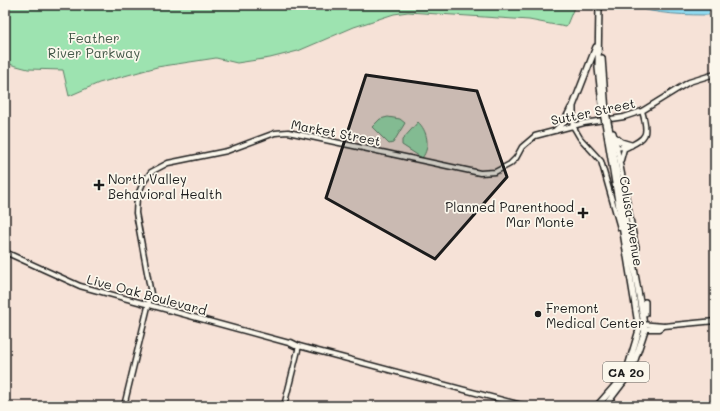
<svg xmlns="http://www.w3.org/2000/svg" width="720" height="411" font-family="Mali,sans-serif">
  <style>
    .green { fill: #9de3b0; stroke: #5c8066 }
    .water { fill: #90dbf1; stroke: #628f9c }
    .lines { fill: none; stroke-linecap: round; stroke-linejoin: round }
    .secondary-casing { stroke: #1c1c1c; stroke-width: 7 }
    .highway-casing { stroke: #1c1c1c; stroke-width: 8 }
    .secondary { stroke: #fbf7ec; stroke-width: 4 }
    .highway { stroke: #fbf7ec; stroke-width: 5 }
    .highway-bridge-casing { stroke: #1c1c1c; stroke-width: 8; stroke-linecap: butt }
    .highway-bridge { stroke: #fbf7ec; stroke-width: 5 }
    .marked { fill: #1c1c1c; fill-opacity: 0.2; stroke: #1c1c1c; stroke-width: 3; stroke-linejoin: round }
    .poi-dot { fill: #1c1c1c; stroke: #fbf7ec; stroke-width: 1.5 }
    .labels { text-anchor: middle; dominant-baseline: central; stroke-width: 3.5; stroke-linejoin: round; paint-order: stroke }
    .shield { fill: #fbf7ec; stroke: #5f5e5a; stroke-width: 1 }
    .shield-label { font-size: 12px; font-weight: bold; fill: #1c1c1c }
    .park-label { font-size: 13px; fill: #435848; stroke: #fbf7ec }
    .street-label { font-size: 13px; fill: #1c1c1c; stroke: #fbf7ec }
    .poi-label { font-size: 13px; fill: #1c1c1c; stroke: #fbf7ec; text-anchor: start }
  </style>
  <rect width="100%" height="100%" fill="#f6e2d7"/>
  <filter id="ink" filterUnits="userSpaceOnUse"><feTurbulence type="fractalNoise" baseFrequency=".025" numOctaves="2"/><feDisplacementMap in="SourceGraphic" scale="8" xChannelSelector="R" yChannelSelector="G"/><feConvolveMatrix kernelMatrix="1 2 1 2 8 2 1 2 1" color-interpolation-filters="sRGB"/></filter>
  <g filter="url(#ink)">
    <path class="green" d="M5,5H575L566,27L529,20L408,12L394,14L354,27L298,51L270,58L237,63L216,58L157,67L99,83L69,96L63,70L28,69L5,63Z
      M388,117L400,119L405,123L393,143L389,144L372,127L380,119Z
      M418,122C427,130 431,147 422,158L402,145V140Z"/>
    <path class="water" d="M628,5H715V15C686,15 657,15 628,5Z"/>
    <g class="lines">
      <g class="secondary-casing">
        <path id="secondary" d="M573,126L580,138L601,161L620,228
          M631,145L617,148L636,247
          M621,160L624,149C645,138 650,138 642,111
          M5,252L80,286L289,343L295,346H299L525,406
          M639,324L664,326L715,321
          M643,329H660L664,326
          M289,343L291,342L299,346
          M124,406L151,294L136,213L137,197L143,183L151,172L168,163L227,151L275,133L288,132L466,170L480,173L495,172L510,164L516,158L522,147L535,136L584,123L624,117L642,111L689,82L715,74
          M284,406L299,346"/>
      </g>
      <g class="highway-casing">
        <path id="highway" d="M599,5L598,68L603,113
          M602,58L606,112
          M573,126V106L596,47
          M556,130L564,122L571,108
          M613,133L617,148
          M615,137L621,142L631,145
          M635,259L636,247
          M645,314V302
          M597,406L626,373L639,330L606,128
          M605,406L631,372L645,330L609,127"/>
      </g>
      <use href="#secondary" class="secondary"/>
      <use href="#highway" class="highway"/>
      <g class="highway-bridge-casing">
        <path id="highway-bridge" d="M606,112L609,127
          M603,113L606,128"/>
      </g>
      <use href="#highway-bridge" class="highway-bridge"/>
    </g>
  </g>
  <path class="marked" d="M366,75L477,91L507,177L435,259L326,198Z"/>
  <g class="poi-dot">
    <path d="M97 179h4v4h4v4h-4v4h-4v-4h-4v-4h4z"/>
    <path d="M581 207h4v4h4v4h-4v4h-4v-4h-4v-4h4z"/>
    <circle cx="538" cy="314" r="4"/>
  </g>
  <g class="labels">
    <rect class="shield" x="603" y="362" width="46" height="20" rx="3"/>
    <g class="shield-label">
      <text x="626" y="372">CA 20</text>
    </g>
    <g class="park-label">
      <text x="94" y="37">Feather<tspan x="94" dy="15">River Parkway</tspan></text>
    </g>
    <g class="street-label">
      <text transform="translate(593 111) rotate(-12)">Sutter Street</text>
      <text transform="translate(336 132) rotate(11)">Market Street</text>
      <text transform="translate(632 221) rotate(81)">Colusa Avenue</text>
      <text transform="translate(147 294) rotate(15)">Live Oak Boulevard</text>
    </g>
    <g class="poi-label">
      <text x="108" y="178">North Valley<tspan x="108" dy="15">Behavioral Health</tspan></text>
      <text x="574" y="206" text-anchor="end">Planned Parenthood<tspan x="574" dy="15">Mar Monte</tspan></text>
      <text x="546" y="307">Fremont<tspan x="546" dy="15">Medical Center</tspan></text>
    </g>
  </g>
  <rect width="720" height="411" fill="none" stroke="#fbf7ec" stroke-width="20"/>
  <rect x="10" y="10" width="700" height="391" fill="none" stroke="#1c1c1c" stroke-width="1.5" filter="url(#ink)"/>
</svg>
